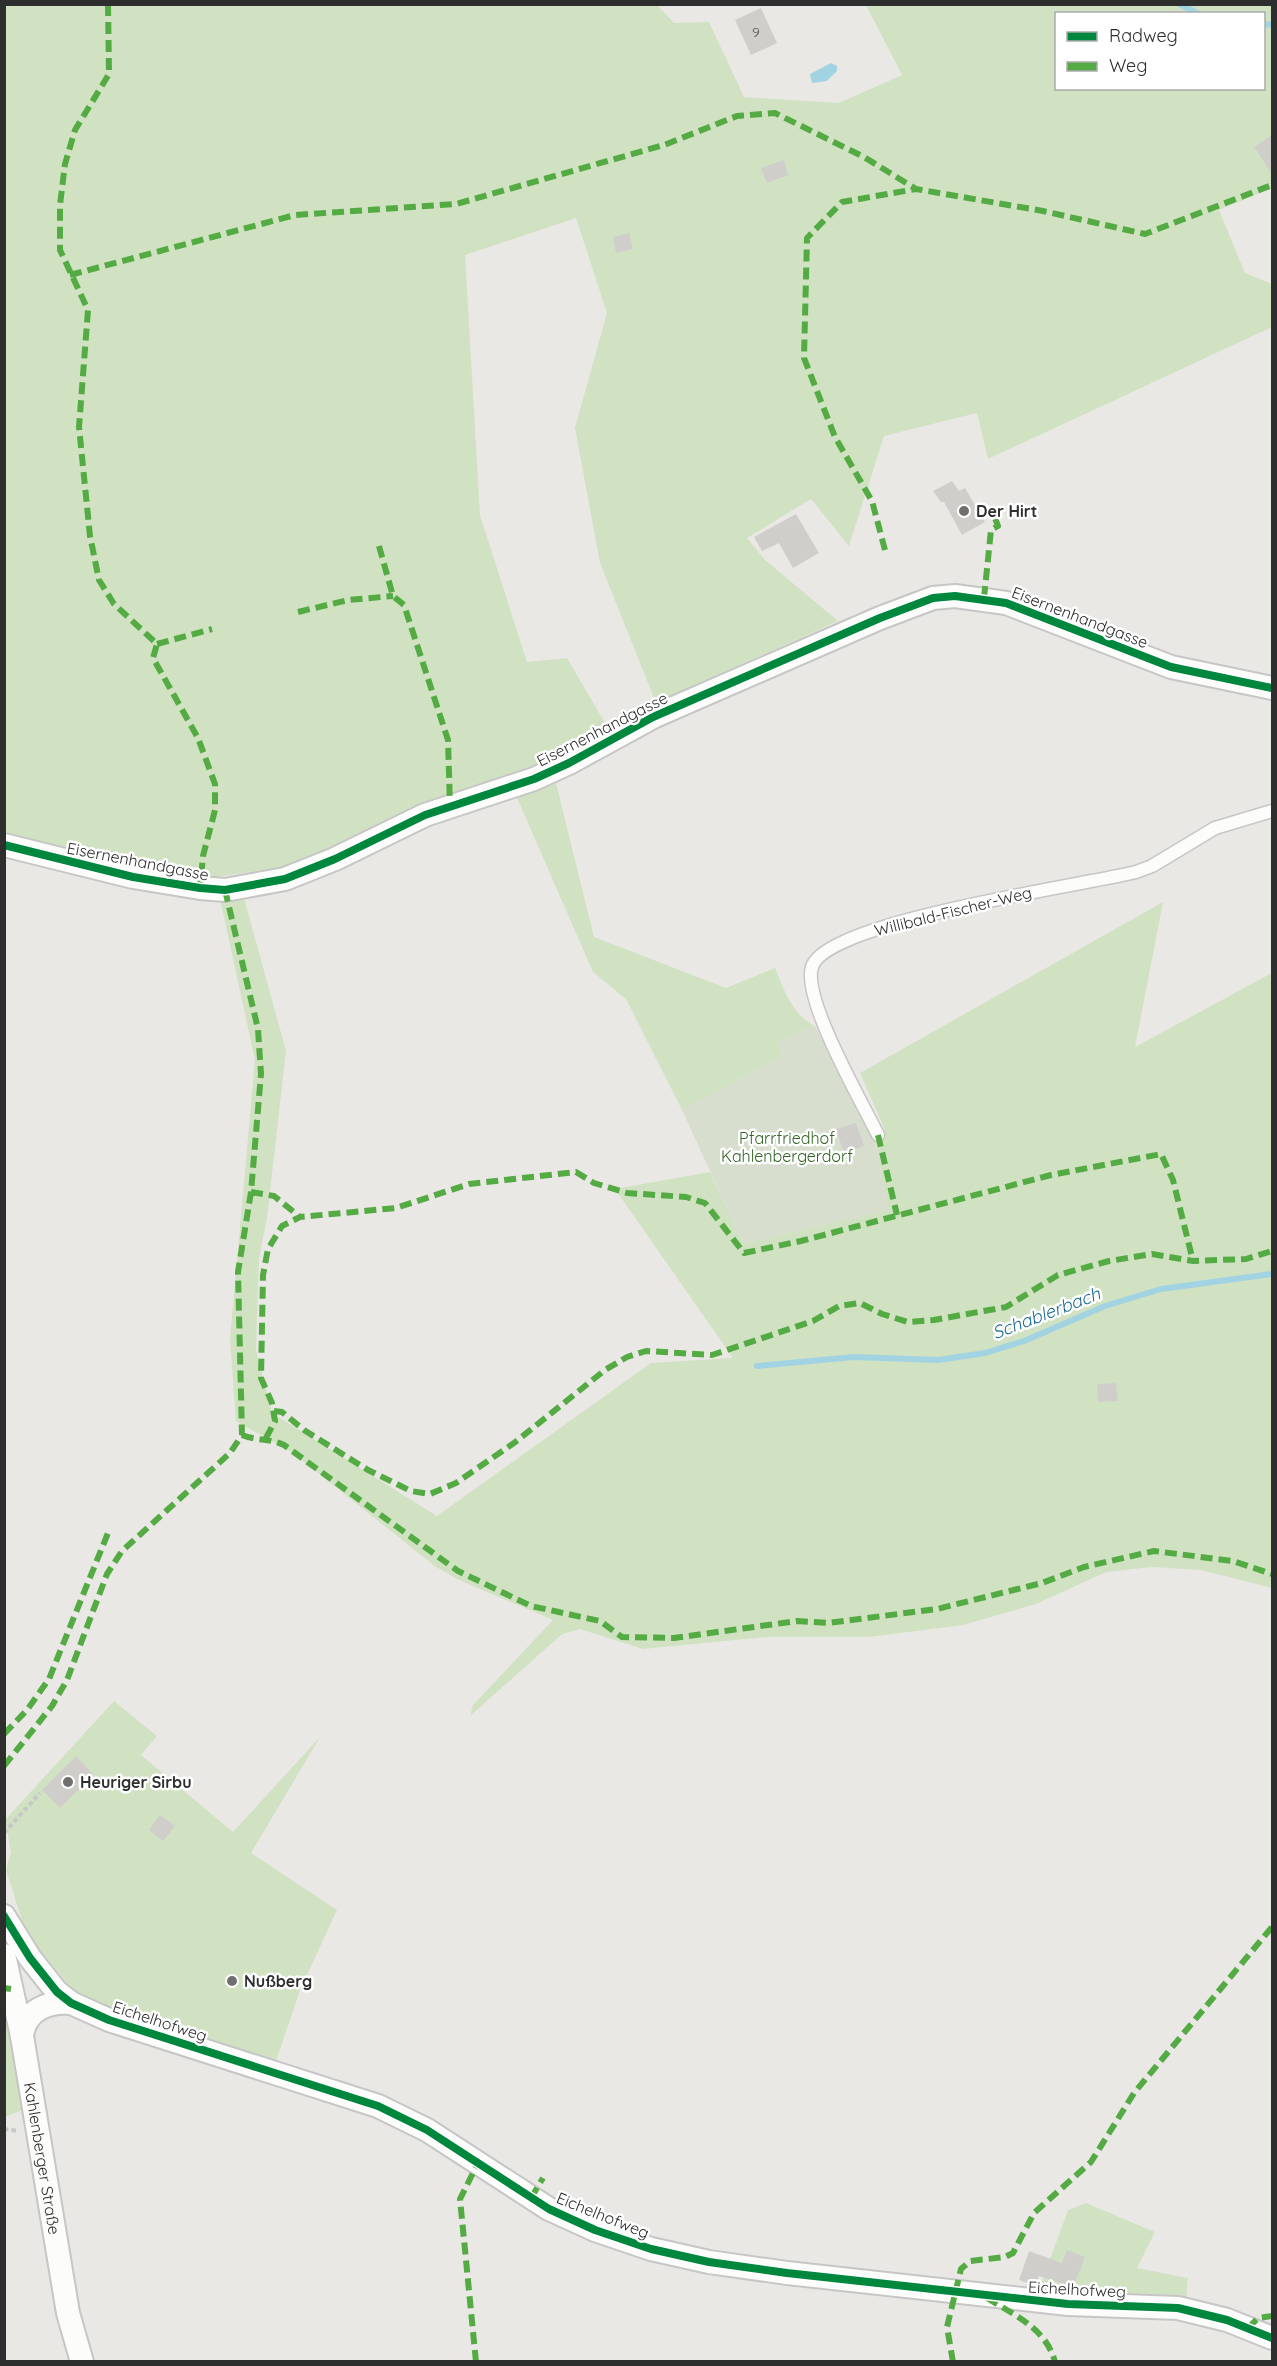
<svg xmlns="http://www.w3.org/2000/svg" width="1277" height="2366" font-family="Quicksand,sans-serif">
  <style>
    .green { fill: #d0e2c2; fill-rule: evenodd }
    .cemetery { fill: #d8dece }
    .water { fill: #a2d3e3 }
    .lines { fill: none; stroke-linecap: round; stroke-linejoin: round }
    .stream { stroke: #a2d3e3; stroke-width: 6 }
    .building { fill: #d0cecb }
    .service-casing { stroke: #c7c6c7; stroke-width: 15 }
    .minor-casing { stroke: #c7c6c7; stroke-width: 26 }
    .path { stroke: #c7c7c7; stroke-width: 4; stroke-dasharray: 4.5 3; stroke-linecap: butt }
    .service { stroke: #fcfcfb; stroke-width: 12 }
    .minor { stroke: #fcfcfb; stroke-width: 22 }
    .quiet { stroke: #54ab44; stroke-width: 6; stroke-dasharray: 12 6; stroke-linecap: butt }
    .cycleway-casing { stroke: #fff; stroke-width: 11 }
    .cycleway { stroke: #00873e; stroke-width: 8 }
    .poi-dot { fill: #706f6e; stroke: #fff; stroke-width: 2 }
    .labels { text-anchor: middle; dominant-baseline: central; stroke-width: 5; stroke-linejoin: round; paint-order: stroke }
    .number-label { font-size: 14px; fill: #585857 }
    .poi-label { font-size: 16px; font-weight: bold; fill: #2e2e2e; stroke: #fff; text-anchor: start }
    .street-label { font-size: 16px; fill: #2e2e2e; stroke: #fff }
    .park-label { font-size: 16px; fill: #336425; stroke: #fff }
    .water-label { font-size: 18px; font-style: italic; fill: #1e6c91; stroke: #fff }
  </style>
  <rect width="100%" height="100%" fill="#eae8e5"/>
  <path class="green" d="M4,5H657L674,23L709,22L744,97L839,103L902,75L866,5H1272V188L1219,210L1245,273L1272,284V327L988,459L977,413L884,436L849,546L811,499L747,538L765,560L838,621L656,703L600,563L575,428L607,313L576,218L465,255L480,515L527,662L567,658L608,728L528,768L412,807L331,848L282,867L215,877L220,899L244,898L286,1051L267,1218L259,1258L256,1350L272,1413L437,1516L651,1363L733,1358L615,1189L710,1172L743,1243L887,1210L876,1142L878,1135L885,1130L860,1073L1163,902L1135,1047L1272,973V1588L1201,1570L1152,1567L1106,1572L1036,1604L963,1625L869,1637H767L643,1649L580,1629L562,1634L470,1716L473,1705L553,1620L459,1580L436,1567L293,1453L236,1421L230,1339L255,1060L220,899L5,851ZM1056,14H1264V88H1056Z
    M554,775L594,937L726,988L775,968C784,990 793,1016 815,1026L777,1042L783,1056L682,1110L626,999L593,972L515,793Z
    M114,1701L157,1736L141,1755L233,1832L320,1737L251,1853L337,1910L300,1990L275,2064L120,2018L78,1996L26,1933L6,1870L11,1852L5,1820Z
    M5,2005L25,2109L5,2117Z
    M1086,2203L1155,2232L1137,2268L1188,2278L1186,2302L1037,2295L1068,2210Z"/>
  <path class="cemetery" d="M815,1026L876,1142L887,1210L743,1243L682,1110L783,1056L777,1042Z"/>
  <path class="water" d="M831,63L837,66V71L827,81L812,83L810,74Z"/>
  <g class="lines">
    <path class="stream" d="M1179,4L1199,14
      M1264,24L1272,25
      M757,1366L854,1357L938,1360L985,1353L1024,1341L1105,1306L1161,1289L1272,1274"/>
  </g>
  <path class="building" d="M761,8L777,43L751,55L735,20Z
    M1272,135V174L1254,147Z
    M784,160L788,175L767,183L761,168Z
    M629,233L633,249L616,253L613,237Z
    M952,481L959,491L965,488L985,522L962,535L944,502H941L933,491Z
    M796,514L819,553L793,568L779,543L762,551L754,537Z
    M856,1123L864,1146L844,1153L836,1129Z
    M1116,1383L1118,1401L1098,1402L1097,1384Z
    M76,1756L94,1775L60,1808L42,1790Z
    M160,1815L175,1826L163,1841L149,1830Z
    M1067,2250L1085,2257L1073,2287L1039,2276L1036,2286L1019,2280L1029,2251L1062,2263Z"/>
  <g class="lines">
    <g class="service-casing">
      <path id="service" d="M878,1135C862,1102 802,999 812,967C826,921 1085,885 1136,872L1152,866L1215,828L1272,811"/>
    </g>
    <g class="minor-casing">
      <g id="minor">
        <path d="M4,845L133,877L200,888L225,890L285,879L335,859L425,815L534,779L569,763L653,717L880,618L933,598L955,596L1006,603L1171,667L1272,688"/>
        <path d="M4,1916L30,1958L57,1992L71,2003L109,2020L378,2106L427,2130L549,2209L595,2230L651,2249L709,2262L787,2273L1068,2304L1178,2308L1227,2320L1272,2338"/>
        <path id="s1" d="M4,1955L22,2036L68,2313L82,2362"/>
        <path d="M22,2036C25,2010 48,2001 71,2003"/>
      </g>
    </g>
    <path class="path" d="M4,1833L40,1793
      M4,2129L18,2131"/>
    <use href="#service" class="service"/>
    <use href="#minor" class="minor"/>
    <path class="quiet" d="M108,4L109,74L75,130L65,164L60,205V250L88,310L79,427L90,536L99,580L114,604L157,644L153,658L198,738L215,784V810L203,856L200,888
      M70,275L295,215L456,204L664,145L737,116L775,113L864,157L916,189L1043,211L1145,234L1272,185
      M379,546L393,596L404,605L448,740L450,806
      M885,550L872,501L835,437L804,358L807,238L842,202L916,189
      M984,598L991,530L998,526L993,513
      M298,612L348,600L393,596
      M157,644L212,629
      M225,890L258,1029L261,1074L251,1192L238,1272L242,1435
      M878,1135L897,1215
      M251,1192L274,1196L300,1217
      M274,1411L282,1412L304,1430L368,1470L411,1491L430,1494L456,1483L514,1443L605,1370L627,1357L646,1351L712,1355L813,1321L839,1306L860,1303L882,1314L908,1322L934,1320L1006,1307L1058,1275L1109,1261L1152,1254L1193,1261L1246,1259L1272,1251
      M242,1435C256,1441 270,1438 284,1445L458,1571L531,1606L600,1621L622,1637L674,1638L797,1621L828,1623L937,1609L1042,1583L1084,1567L1154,1551L1233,1561L1272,1574
      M266,1438L275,1421L272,1403L261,1378L263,1275L268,1249L282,1226L300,1217L396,1208L469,1184L576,1172L594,1183L627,1193L686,1197L705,1203L744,1253L801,1241L1051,1175L1161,1154L1173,1180L1193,1261
      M4,1734L27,1710L49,1679L108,1533
      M4,1766L52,1706L67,1680L107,1574L122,1551L230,1453L242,1435
      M4,1988L11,1989
      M531,2198L543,2178
      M987,2298C1014,2315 1046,2328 1055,2362
      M1248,2328L1258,2318L1272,2316
      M476,2362L460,2199L478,2163
      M953,2362L947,2327L961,2269L970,2261L1005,2257L1013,2253L1034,2213L1091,2162L1134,2093L1272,1927"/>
    <g class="cycleway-casing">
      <path id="cycleway" d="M4,845L133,877L200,888L225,890L285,879L335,859L425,815L534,779L569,763L653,717L880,618L933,598L955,596L1006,603L1171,667L1272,688
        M4,1916L30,1958L57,1992L71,2003L109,2020L378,2106L427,2130L549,2209L595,2230L651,2249L709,2262L787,2273L1068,2304L1178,2308L1227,2320L1272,2338"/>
    </g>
    <use href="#cycleway" class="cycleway"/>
  </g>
  <g class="poi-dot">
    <circle cx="964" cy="511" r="6"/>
    <circle cx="68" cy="1782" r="6"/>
    <circle cx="232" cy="1981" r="6"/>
  </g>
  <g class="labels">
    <g class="number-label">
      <text x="756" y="32">9</text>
    </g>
    <g class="poi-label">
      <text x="976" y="511">Der Hirt</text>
      <text x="80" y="1782">Heuriger Sirbu</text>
      <text x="244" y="1981">Nußberg</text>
    </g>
    <g class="street-label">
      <text transform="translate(1080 617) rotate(21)">Eisernenhandgasse</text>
      <text transform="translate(602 729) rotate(-27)">Eisernenhandgasse</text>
      <text transform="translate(138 861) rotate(11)">Eisernenhandgasse</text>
      <text transform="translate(953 911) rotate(-14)">Willibald-Fischer-Weg</text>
      <text transform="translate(160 2021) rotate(18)">Eichelhofweg</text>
      <text stroke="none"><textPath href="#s1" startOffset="207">Kahlenberger Straße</textPath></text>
      <text transform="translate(603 2215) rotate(22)">Eichelhofweg</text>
      <text transform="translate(1077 2289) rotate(3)">Eichelhofweg</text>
    </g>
    <g class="park-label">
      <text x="787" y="1138">Pfarrfriedhof<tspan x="787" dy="18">Kahlenbergerdorf</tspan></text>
    </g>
    <g class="water-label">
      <text transform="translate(1046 1313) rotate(-21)">Schablerbach</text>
    </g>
  </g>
  <rect width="1277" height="2366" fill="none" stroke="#2e2e2e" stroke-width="12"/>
  <rect x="1055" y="12" width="210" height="78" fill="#ffffff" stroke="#ababab" stroke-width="1.5"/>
  <rect x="1067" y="32" width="30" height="9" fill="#00873e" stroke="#ababab" stroke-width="1.5"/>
  <text x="1109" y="42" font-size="18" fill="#2e2e2e">Radweg</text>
  <rect x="1067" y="62" width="30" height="9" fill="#54ab44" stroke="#ababab" stroke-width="1.5"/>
  <text x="1109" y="72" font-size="18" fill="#2e2e2e">Weg</text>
</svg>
